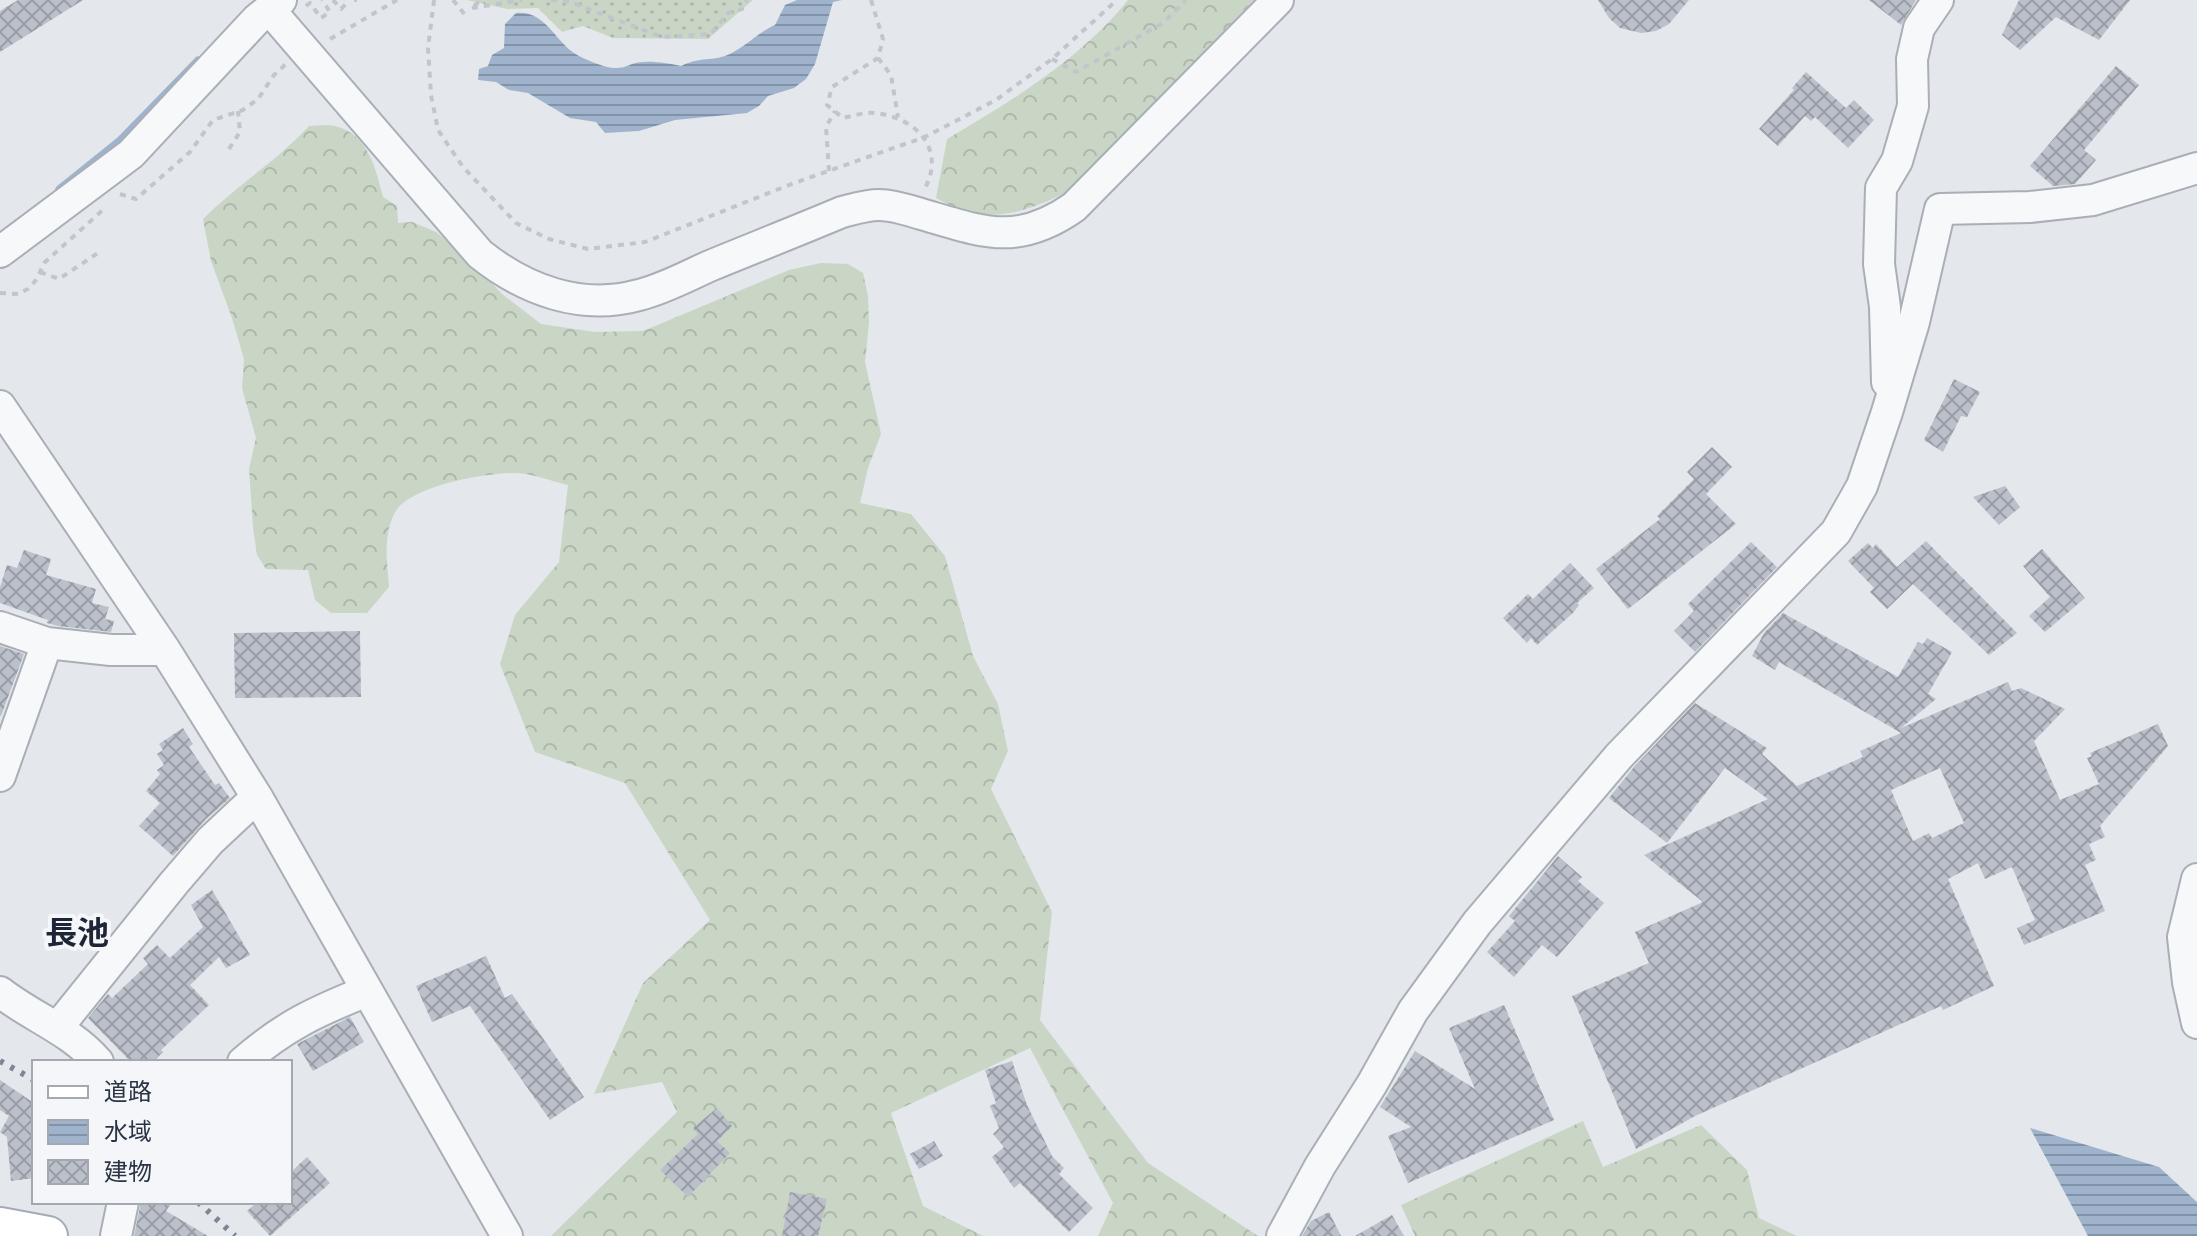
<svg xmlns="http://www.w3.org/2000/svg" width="2197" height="1236" font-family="'DM Sans','Noto Sans JP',sans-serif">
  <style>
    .grass { fill: url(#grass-dots) }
    .forest { fill: url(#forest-crowns) }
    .water { fill: url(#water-rules) }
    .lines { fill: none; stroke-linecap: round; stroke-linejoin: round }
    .stream { stroke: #9fb4cc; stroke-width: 7 }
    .building { fill: url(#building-cross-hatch); fill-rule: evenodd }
    .minor-casing { stroke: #a9aeb7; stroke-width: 34 }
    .major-casing { stroke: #a3abb8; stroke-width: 42 }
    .path { stroke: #c2c5cb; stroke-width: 4; stroke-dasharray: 6 6; stroke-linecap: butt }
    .minor { stroke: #f7f8fa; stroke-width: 30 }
    .major { stroke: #fff; stroke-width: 38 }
    .rail { stroke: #7d8696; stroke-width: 6; stroke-dasharray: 4 8; stroke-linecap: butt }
    .labels { text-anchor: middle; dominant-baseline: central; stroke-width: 8; stroke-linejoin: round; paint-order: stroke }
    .quarter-label { font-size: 32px; font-weight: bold; fill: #1d2536; stroke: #f4f6f9 }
  </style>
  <defs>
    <pattern id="grass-dots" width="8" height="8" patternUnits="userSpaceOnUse" patternTransform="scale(2)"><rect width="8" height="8" fill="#c9d6c5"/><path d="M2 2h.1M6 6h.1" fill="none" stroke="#adb8ab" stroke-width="1.8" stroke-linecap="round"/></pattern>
    <pattern id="forest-crowns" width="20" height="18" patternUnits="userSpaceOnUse" patternTransform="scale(2)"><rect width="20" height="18" fill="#c9d6c5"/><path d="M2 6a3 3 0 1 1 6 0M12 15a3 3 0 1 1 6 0" fill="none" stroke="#adb8ab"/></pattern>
    <pattern id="water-rules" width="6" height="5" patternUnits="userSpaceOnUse" patternTransform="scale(2)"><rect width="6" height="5" fill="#9fb4cc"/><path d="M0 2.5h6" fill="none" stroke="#8293a7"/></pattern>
    <pattern id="building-cross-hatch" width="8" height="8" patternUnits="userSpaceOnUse" patternTransform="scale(2)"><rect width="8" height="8" fill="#bbc0ca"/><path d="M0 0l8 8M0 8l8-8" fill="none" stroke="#989da6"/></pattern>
  </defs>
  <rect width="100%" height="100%" fill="#e4e7ec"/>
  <path class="grass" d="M467,0H753L708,39L613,38L583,26L562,32L538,8L507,9Z"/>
  <path class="forest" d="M1128,0H1254L1067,192C1020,215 984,226 936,198L947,139C1009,103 1083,57 1128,0Z
    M309,126C316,126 327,124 335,126C368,134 376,169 383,197L397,206L398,223L412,222L436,232L464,254L502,294L541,324L595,332L643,331L789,270L821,263L848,264L863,273L868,296L869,323L865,362L881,434L868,468L860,503L911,514L945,556L973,656L998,704L1008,751L991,789L1052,912L1040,1020L1148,1163L1258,1236H1098L1113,1203L1030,1048L891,1113L923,1206L983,1236H551L677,1112L662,1082L594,1094L643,983L710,920L625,783L535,752L500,664L515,615L559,562L568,485C551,481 531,473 514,473C485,473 407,486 394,514C383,538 387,561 389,587L367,613H331L315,600L308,570L266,569L257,555L253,527L249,469L256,438L242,388L244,359L232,318L211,261L203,219C237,185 277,161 309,126Z
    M1583,1121L1603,1167L1701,1125L1747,1170L1759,1218L1797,1236H1415L1401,1205Z"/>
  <path class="water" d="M797,0H842L833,2L815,64L806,79L794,88L768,96L759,106L747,113L675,120L639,131L605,133L596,122L570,118L528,93L509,90L496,82L478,80L479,69L488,66L492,55L504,48L505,24L516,13C547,10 555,44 579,56C589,61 603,67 614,68C622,68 625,67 632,64C645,59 668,63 681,66C699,57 710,61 725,56C742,50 758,32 775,25L785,5Z
    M2030,1128L2159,1167L2197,1202V1236H2088Z"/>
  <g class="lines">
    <path class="stream" d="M59,189L120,140L198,60"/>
  </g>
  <path class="building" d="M18,0H83L0,52V11Z
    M1598,0H1689L1669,24L1656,31L1641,33L1620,28L1609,18Z
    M1869,0H1916L1901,25Z
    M2019,0H2130L2099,40L2056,17L2020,50L2002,35Z
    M2116,66L2139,85L2084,150L2096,160L2075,184L2053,186L2030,166Z
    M1806,72L1846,108L1854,100L1874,120L1848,148L1815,117L1811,121L1805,116L1778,146L1759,129L1794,90L1792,88Z
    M1954,379L1980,392L1967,417L1961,416L1943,452L1924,440Z
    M1712,447L1732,467L1706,494L1736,524L1628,609L1596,569L1660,519L1657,516L1694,479L1687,472Z
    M2005,486L2020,507L1999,525L1973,497Z
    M1926,541L2017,633L1989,655L1913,584L1887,609L1870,592L1874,588L1848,561L1868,543L1873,548L1876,544L1897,567Z
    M1751,542L1777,567L1695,652L1674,631L1694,611L1688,604Z
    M2042,549L2085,598L2045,632L2029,616L2050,597L2023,566Z
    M24,550L51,559L46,575L96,589L92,603L109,607L105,619L114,621L111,632L58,626L47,623L48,620L0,603V587L7,565L17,568Z
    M1570,563L1594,588L1577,603L1579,605L1573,613L1537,645L1531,638L1527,643L1503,618L1528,594L1533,599Z
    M1783,613L1898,677L1918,642L1923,644L1927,638L1952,652L1928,694L1936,699L1901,728L2008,682L2012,691L2021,688L2065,709L2034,741L2060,800L2099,784L2087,758L2092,756L2090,753L2158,724L2168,746L2100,826L2105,837L2089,844L2096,860L2085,865L2105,911L2024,945L2017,928L2035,920L2012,867L1985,879L1978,863L1948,879L1994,986L1943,1010L1941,1006L1695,1116L1636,1149L1572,996L1649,963L1635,932L1703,902L1644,855L1768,799L1725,768L1667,843L1609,798L1634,767L1695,703L1767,748L1762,754L1797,786L1863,757L1860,751L1901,733L1779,662L1775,670L1752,656L1764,633ZM1940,768L1964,823L1932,838L1929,833L1913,841L1891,790Z
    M360,631L361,697L235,698L234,633Z
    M0,646L24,654L1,716H0Z
    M183,728L193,744L189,747L215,785L219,783L230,798L206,819L173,856L139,826L160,803L146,791L160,774L157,770L164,765L157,754L163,750L159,744Z
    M1558,856L1582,877L1578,881L1604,903L1557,957L1542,945L1514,977L1487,952L1515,921L1509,916Z
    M212,890L250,955L226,968L219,957L190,985L209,1005L161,1050L163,1052L153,1062H131L88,1018L108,994L112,998L148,964L143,958L157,945L170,958L203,927L191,905Z
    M486,956L505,998L512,994L584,1097L550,1120L470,1006L432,1022L416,986Z
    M1504,1005L1554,1120L1408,1183L1388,1136L1411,1127L1380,1107L1415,1051L1475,1089L1449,1028Z
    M350,1017L364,1042L313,1071L297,1044Z
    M1012,1061L1027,1105L1052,1156L1064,1168L1059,1174L1093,1208L1069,1232L1020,1183L1014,1188L992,1157L1004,1147L993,1134L999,1128L990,1106L996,1103L985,1070Z
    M0,1080L34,1103V1178L11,1181L7,1137L0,1132L9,1116L0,1110Z
    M717,1108L732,1126L717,1141L730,1153L688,1197L660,1170L698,1134L693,1128Z
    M934,1141L943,1156L919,1169L910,1154Z
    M307,1157L330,1183L270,1236L247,1211L257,1202H290V1173Z
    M790,1192L827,1199L818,1236H782Z
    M141,1202H172L166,1211L208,1236H134Z
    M1329,1212L1341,1236H1302L1311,1221Z
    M1392,1215L1404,1236H1355Z"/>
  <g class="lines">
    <g class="minor-casing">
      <path id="minor" d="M269,9L480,254C525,290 581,311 639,295C664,289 689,275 712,265C756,247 799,230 842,212C854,209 866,205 879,205C893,205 908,210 921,214C983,232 1017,247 1074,207L1278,0
        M0,252L131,154L257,19L281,0
        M1887,382L1885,307L1879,264L1881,188L1897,161L1913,106L1912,59L1919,28L1938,0
        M0,406L165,650L257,797L507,1236
        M0,627L47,643L111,650H165
        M0,776L47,643
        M2197,879L2183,937L2188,982L2197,1023
        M0,992C32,1017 72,1031 98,1062
        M58,1027L174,883L210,841L257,797
        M243,1062C284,1026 317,1011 367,991
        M116,1236L123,1202
        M1282,1236L1320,1166L1372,1084L1413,1011L1477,923L1619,756L1836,532L1862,486L1887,412L1914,322L1940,209L2030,207L2093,200L2197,168"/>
    </g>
    <g class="major-casing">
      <path id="major" d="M0,1227L48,1236"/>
    </g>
    <path class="path" d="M333,0L341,9L347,3L345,0
      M354,0H357
      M434,0L428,48L431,95L438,130L463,167L516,223L549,239L588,249L645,242L794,183L925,137L996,100L1052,59L1117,0
      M453,0L465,15
      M551,0L570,2L662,37L711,34L728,13L742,9L747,0
      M871,0L883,39L878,58L832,87L827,105L843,118C853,116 864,112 874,113C916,117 947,149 924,190
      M306,6L310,3L321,18L330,12L322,0
      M474,6L481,0
      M472,8L522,0
      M330,39L397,0
      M878,58L891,75L898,117
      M1052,59L1076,72L1163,23L1186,0
      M229,149L240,132L238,111
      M829,171L826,127L835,111
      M120,194L136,199L190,152L213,120L243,110L258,99L274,75L286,64
      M40,272L59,279L98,253
      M0,293L18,294L28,289L37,279L44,263L105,208"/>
    <use href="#minor" class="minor"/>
    <use href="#major" class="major"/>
    <path class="rail" d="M0,1061L34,1080
      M198,1202L235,1236"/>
  </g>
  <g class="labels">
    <g class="quarter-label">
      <text x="77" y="933">長池</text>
    </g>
  </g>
  <rect x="32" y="1060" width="260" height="144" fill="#f4f6f9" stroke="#a4a8b1" stroke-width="2"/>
  <rect x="48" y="1086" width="40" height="12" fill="#ffffff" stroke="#a4a8b1" stroke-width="2"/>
  <text x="104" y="1100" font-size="24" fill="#2b3445">道路</text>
  <rect x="48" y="1120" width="40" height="24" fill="url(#water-rules)" stroke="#a4a8b1" stroke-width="2"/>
  <text x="104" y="1140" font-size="24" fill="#2b3445">水域</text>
  <rect x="48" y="1160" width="40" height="24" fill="url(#building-cross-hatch)" stroke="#a4a8b1" stroke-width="2"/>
  <text x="104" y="1180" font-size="24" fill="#2b3445">建物</text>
</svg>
